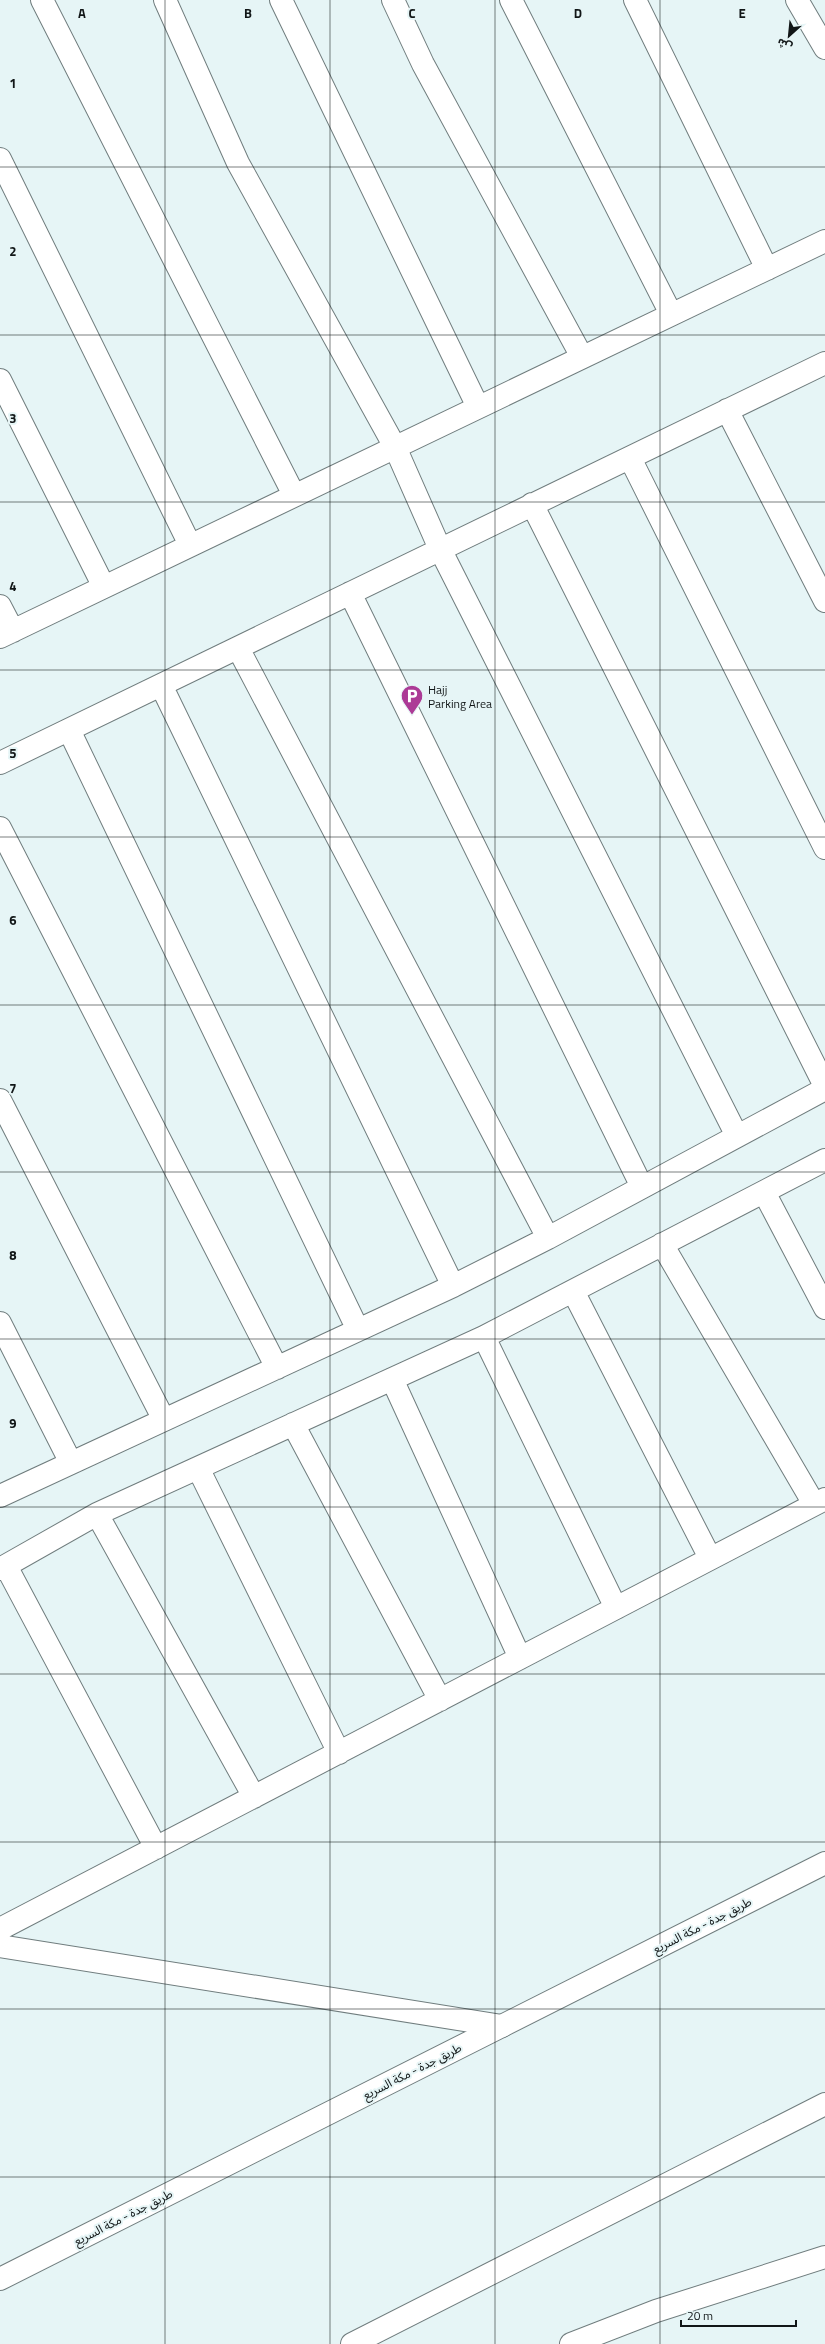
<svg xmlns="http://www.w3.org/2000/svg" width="825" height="2344" font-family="'Titillium Web','Noto Sans Arabic',sans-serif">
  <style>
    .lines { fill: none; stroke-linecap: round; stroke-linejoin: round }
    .minor-casing { stroke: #707d7e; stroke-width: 24 }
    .major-casing { stroke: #707d7e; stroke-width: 24 }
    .highway-casing { stroke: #707d7e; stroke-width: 24 }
    .minor { stroke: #fff; stroke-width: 22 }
    .major { stroke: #fff; stroke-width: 22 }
    .highway { stroke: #fff; stroke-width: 22 }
    .grid { fill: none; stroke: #111617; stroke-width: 1; stroke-opacity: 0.55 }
    .labels { text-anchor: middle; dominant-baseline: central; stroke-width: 4; stroke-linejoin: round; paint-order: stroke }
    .poi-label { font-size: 12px; fill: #111617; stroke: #e6f5f6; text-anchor: start }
    .street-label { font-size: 12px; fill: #111617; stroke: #e6f5f6 }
    .grid-label { font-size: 13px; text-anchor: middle; font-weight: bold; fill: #111617; stroke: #e6f5f6; stroke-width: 4; stroke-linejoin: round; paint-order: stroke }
  </style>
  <rect width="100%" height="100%" fill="#e6f5f6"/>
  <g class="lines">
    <g class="minor-casing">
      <path id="minor" d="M42,0L294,495
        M165,0L238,163L395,447L440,549L737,1136
        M281,0L478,407
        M393,0L423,64L582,357
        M511,0L671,314
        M635,0L767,269
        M797,0L825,48
        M0,159L190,545
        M0,380L104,587
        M727,410L825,601
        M630,458L825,848
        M532,504L825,1086
        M350,593L642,1187
        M0,606L13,631
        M0,637L825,241
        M238,648L548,1238
        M161,685L453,1286
        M69,730L358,1330
        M0,763L825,363
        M0,828L277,1368
        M0,1100L164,1420
        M764,1192L825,1308
        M662,1244L814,1504
        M573,1291L710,1558
        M0,1323L71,1463
        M484,1337L616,1608
        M392,1379L520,1658
        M293,1424L440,1700
        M198,1468L339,1753
        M0,1496L453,1286L548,1238L825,1089
        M97,1514L254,1797
        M6,1566L156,1848
        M0,1569L97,1514L484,1337L825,1160
        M0,1929L825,1499
        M0,1946L502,2026"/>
    </g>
    <g class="major-casing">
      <path id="major" d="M571,2344L656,2311L825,2257"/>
    </g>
    <g class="highway-casing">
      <path id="highway" d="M0,2279L825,1863
        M352,2344L825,2104"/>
    </g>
    <use href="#minor" class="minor"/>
    <use href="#major" class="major"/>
    <use href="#highway" class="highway"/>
  </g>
  <path class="grid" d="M165,0V2344M330,0V2344M495,0V2344M660,0V2344M0,167H825M0,335H825M0,502H825M0,670H825M0,837H825M0,1005H825M0,1172H825M0,1339H825M0,1507H825M0,1674H825M0,1842H825M0,2009H825M0,2177H825"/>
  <defs>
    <g id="parking-pin" transform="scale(1.15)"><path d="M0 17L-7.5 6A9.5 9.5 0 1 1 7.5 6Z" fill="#ac3a96" stroke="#e6f5f6"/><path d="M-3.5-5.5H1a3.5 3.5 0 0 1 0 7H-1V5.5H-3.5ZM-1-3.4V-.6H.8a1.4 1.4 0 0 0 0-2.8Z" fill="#fff"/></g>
  </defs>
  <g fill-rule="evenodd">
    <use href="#parking-pin" x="412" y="696"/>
  </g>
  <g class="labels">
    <g class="poi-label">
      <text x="428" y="689">Hajj<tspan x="428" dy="14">Parking Area</tspan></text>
    </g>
    <g class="street-label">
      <text transform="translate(702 1925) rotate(-27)">طريق جدة - مكة السريع</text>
      <text transform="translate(412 2071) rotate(-27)">طريق جدة - مكة السريع</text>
      <text transform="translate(123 2217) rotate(-27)">طريق جدة - مكة السريع</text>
    </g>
  </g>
  <g class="grid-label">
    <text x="82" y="18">A</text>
    <text x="248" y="18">B</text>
    <text x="412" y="18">C</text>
    <text x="578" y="18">D</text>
    <text x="742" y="18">E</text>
    <text x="13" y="88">1</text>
    <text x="13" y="256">2</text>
    <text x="13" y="423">3</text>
    <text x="13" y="591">4</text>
    <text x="13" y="758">5</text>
    <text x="13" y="925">6</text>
    <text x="13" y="1093">7</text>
    <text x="13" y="1260">8</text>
    <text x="13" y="1428">9</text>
  </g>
  <g transform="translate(789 36) rotate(207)" stroke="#e6f5f6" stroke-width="3" paint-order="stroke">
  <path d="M0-3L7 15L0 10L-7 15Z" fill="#111617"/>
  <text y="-6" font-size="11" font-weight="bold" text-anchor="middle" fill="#111617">ش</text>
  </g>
  <path d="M681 2320v6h115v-6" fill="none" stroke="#111617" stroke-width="2"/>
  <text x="687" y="2320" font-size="12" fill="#111617" stroke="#e6f5f6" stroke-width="3" paint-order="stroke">20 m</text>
</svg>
